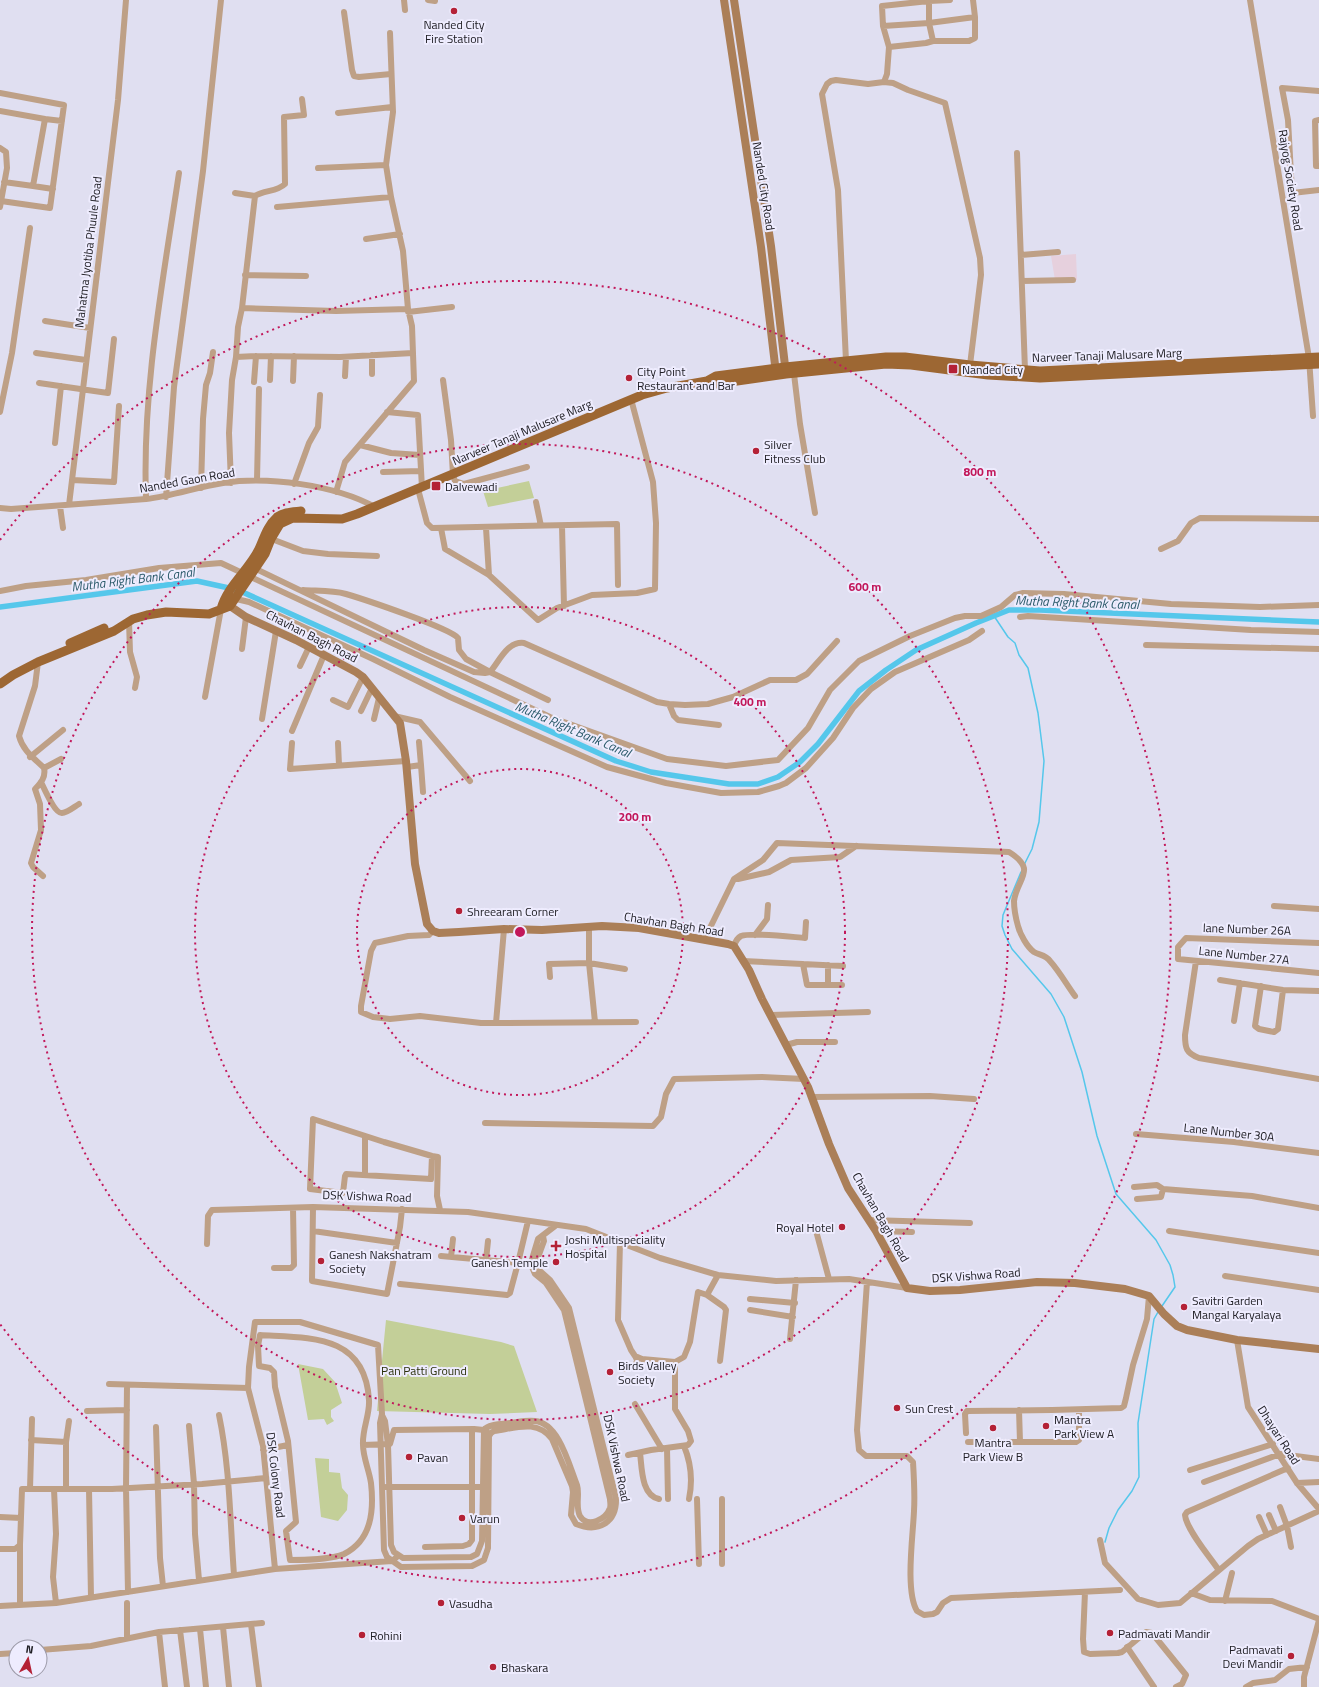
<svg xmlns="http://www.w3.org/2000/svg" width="1319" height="1687" font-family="'Titillium Web',sans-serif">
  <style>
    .industrial { fill: #e6d0dd }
    .green { fill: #c3cf98 }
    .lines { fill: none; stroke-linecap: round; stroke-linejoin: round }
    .stream { stroke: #55c7eb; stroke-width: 1.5 }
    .canal { stroke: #55c7eb; stroke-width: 5.5 }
    .street { stroke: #bea086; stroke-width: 6 }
    .secondary { stroke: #ab7f58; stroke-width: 8 }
    .primary { stroke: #9d6733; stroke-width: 9 }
    .ring { fill: none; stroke: #c2185b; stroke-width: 2; stroke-dasharray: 2 4 }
    .poi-dot { fill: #b42136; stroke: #eeecfe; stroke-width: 1.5 }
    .labels { text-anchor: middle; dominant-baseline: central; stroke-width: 4; stroke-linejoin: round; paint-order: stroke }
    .poi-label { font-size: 12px; fill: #212026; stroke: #eeecfe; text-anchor: start }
    .street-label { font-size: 12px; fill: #212026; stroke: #eeecfe }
    .park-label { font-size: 12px; fill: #292f09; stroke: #eeecfe }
    .water-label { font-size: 13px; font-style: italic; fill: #2b5a6a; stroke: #eeecfe }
    .centre { fill: #c2185b; stroke: #eeecfe; stroke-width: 2 }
    .ring-label { font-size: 12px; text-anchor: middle; font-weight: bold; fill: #c2185b; stroke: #eeecfe; stroke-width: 4; stroke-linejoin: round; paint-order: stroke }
  </style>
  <rect width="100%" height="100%" fill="#e0dff1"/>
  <path class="industrial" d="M1076,254L1077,280H1055L1051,256Z"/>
  <path class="green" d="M529,481L534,498L488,507L483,491Z
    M386,1320L501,1342L514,1346L537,1412L490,1414L377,1411Z
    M298,1364L323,1369L335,1382L342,1403L331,1410V1417L334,1421L327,1425L324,1419L308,1420Z
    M315,1458L329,1459V1472L340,1473L342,1488L348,1495L347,1510L338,1521L321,1517Z"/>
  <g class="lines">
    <path class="stream" d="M994,616L1008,637L1015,643L1019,655L1028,668L1038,713L1044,761L1039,822L1032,849L1024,865
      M1021,872L1003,915L1002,926L1005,935L1012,949L1051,994L1064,1017L1082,1072L1097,1136L1116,1194L1156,1240L1170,1265L1173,1275L1175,1287L1162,1306
      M1105,1542L1109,1528L1118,1510L1132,1491L1139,1477L1138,1423L1154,1319L1158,1312"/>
    <path class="canal" d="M0,607L197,581L238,590L616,761L651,772L729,784H758L778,777L800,762L818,744L859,691L886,670L916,650L976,623L1009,610H1040L1319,622"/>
    <path class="street" d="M404,0L405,10
      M428,0L435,1
      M1250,0L1309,358L1313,416
      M344,12L352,70L354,76L359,77L391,74
      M883,26L929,23L975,17L973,0
      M933,41H969L975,38V17
      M889,47L926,43L933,41L929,23V1L950,0
      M884,82L893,83L908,90L945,103L980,258L981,275L970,365
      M1319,91L1282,88L1288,120L1292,193L1319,190
      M0,93L64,105L50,208L1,201
      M0,111L45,119L33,186L4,182
      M338,113L392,107
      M45,119L62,121
      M1319,120L1315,121L1316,166H1319
      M0,148L6,152L7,168L0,207
      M1017,153L1025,370
      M318,168L386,165
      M33,186L53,189
      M235,193L255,196L242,308
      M255,196C264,190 277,192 285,184L284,117L304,115L302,99
      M277,207L391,197
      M366,239L400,234
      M1021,255L1058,252
      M245,275L306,276
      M1022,281L1073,280
      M408,312L452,307
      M45,321L90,328
      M36,353L86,360
      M236,357L256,356L340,357L413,353
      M846,361L838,190L822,94L827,84L831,81L836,80L868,84L884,82L887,74L889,47L883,26L882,6L929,1V0
      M372,374V355
      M794,374L800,424L815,513
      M345,376L346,357
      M270,380L271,356
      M443,380L451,440L453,475L455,481L464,484L527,467
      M293,381L294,356
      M254,382L256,356
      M39,383L108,393L114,339
      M0,412L12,353L30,228
      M387,412L418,415L422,488
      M55,443L61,386
      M360,445L391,453L420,455
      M383,472L421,471
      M72,480L114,482L119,406
      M257,480L259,389
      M231,483L229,433L232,380L236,357L238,327L242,308L336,311L408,309
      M294,484L309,443L318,427L320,395
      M201,488L203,419L206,385L210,373L213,352
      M418,489L427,523L432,528L617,524L618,585
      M336,492L345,462L414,381L412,326L408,309L403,251L391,197L386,165L393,112L390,33
      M166,497L174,387L203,171L221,0
      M146,499C142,389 163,281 179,173
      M536,502L541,526
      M69,505L118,100L126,0
      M60,506L63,528
      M0,508L11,509L146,499C172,496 197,487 223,483C268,476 335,485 375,507
      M562,526L564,606
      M441,528L445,549L489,575
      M486,528L489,575L538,620L557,608L592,595L637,593L655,589L656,523L653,482L631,399
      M269,538L303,551L328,554L377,556
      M1161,549L1178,541L1191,523L1200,518L1319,519
      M252,567L424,650L474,672L485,673L490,672C499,662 507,641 524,643L657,702L669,704L685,705L708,704L733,697L770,680H796L807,674L837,641
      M303,590C317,591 332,590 346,594C363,599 450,628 458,638L459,650L466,659L490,672L548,700
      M0,591L26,586L86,580L159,568L221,563L550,717L667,759L726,766L778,760L808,728L830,690L859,661L910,636L955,618L965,616H981L1001,607L1015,595L1023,593L1064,594L1171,604L1260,607L1319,605
      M232,598L249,602L373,659L450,697L607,767L666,783L721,793L758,792L779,786L786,783L806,768L833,738L853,708L871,689L895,672L969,640L982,631
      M1020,617L1028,616L1251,630L1319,632
      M129,621L130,652L137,677L135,688
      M1146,645L1319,649
      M242,649L246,617
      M38,662L35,686L19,736C23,751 34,758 44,768C46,777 41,783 35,789L40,804L41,830L31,863L33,867L43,876
      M300,666L309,647
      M205,697L221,609
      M333,700L348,707L363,677
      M669,704L674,716L678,720L719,725
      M361,711L372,688
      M394,716L420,722L470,781
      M262,719L276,631
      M374,719L379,698
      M292,731L324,655
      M419,742L421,765
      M292,743L290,769L406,761
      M338,743L339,765
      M30,757L63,730
      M407,767L421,765L423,792
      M44,768L61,759
      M41,782C44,788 55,814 62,813C67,813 74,807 79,804
      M738,879L769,872L791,860L840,857L856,846
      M1274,906L1319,909
      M433,931L429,935L408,936L375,943L371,951L361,1006V1012L373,1017L390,1019L420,1016L481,1023H496L504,929
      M755,935L767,919L768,905
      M704,940L734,879L763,860L777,843L1009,852C1038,870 1017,878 1014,901C1014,908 1016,919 1018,926C1020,934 1027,947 1034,952C1039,955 1046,955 1050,961C1059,971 1067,985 1075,996
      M1319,943L1186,938L1178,947V959L1319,973
      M734,946C735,943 737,938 741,936C752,932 792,937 805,938L806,922
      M743,961L843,966
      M1196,961L1185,1035C1185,1048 1186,1053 1199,1058L1319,1079
      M803,964L807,985H842
      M550,977L549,964L589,963V928
      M1220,980L1283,990L1319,991
      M828,985V965
      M1261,986L1255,1026L1259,1029L1274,1032L1278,1029L1283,990
      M771,1015L868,1012
      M1234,1021L1240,983
      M595,1022L589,963L625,969
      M496,1023L636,1022
      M786,1045L797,1042H835
      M812,1097L930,1096L974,1099
      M485,1123L653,1126L661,1117L666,1094L674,1079L762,1077L804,1079
      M1136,1134L1234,1142L1319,1153
      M432,1156L431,1179L346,1174L345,1176L343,1193L310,1189L313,1119L384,1142L432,1156L438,1157L437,1196L440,1210
      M365,1175V1136
      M1134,1187L1157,1185L1163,1189L1252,1196L1319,1208
      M1137,1199L1161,1197L1163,1189
      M313,1207L312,1281L387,1294L400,1227L402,1209
      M869,1220L970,1223
      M815,1227L829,1279
      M313,1231L397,1243
      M876,1231L912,1232
      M1169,1231L1319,1253
      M620,1242L618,1320L631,1350L635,1356L642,1359L675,1362L684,1357L690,1342L698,1292L707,1295L718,1275
      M207,1244L208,1216L212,1210L313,1207L468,1212L586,1229L660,1258L718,1275L776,1281L849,1279L907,1288
      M441,1256L518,1263L528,1221
      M451,1257L453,1239
      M486,1260L488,1241
      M274,1268H291L294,1265L293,1208
      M1225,1276L1319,1290
      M867,1282L857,1430L859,1450L866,1456H907L913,1462C914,1478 915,1495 914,1511C913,1536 905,1591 917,1611L924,1615L933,1614L937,1612L943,1603L951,1598L1120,1590
      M400,1284L507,1295L510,1293L518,1263
      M707,1295L724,1307L726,1310L720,1361
      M750,1299L795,1303
      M750,1310L793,1317
      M260,1335C310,1338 365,1334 369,1400C370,1415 362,1429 363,1445C363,1457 369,1470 371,1483C374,1510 372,1540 344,1554C333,1559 303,1560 290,1560L286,1531L296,1522L288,1441L275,1387L274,1372L270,1368L259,1366L258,1346Z
      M790,1339L796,1280
      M1237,1340L1248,1407L1297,1483L1319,1509
      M624,1369L636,1364L637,1360L635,1356
      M109,1384L248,1388
      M127,1385L126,1488L128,1592
      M635,1404L662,1449
      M1019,1410L1020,1442
      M87,1411L127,1410
      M219,1415C230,1468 230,1521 234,1575
      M382,1415L385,1421L388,1445L391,1545L394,1552L403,1558L471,1557L477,1554L482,1541L484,1430
      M189,1426L194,1484L195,1534L199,1580
      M156,1427L160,1558L163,1586
      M484,1430C488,1424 503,1424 510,1423C518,1422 527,1420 535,1421C559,1423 569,1465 577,1485C580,1494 575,1507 580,1516C588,1529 606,1519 610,1508C611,1505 610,1502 610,1499L564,1310L546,1283L535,1274L532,1267V1259L538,1239L555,1226
      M966,1433L965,1414L967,1411L1052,1410L1121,1408L1124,1406L1126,1398L1133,1365L1147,1319L1149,1296
      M31,1440L66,1442
      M968,1442H1076L1079,1440V1410
      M363,1445L390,1444L394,1430L474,1429L484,1430L487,1432
      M684,1446C691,1463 693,1480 689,1499
      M667,1448L668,1499
      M263,1450L288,1445
      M640,1453C642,1468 641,1495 659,1499
      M628,1455L651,1450L688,1445L691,1441L688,1431L675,1409V1362
      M1190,1470L1273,1444
      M1204,1482L1280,1454L1319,1459
      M1297,1483L1319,1482
      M386,1487H487
      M30,1489L32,1419
      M54,1489L56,1534L53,1577L56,1603
      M66,1489V1442L69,1421
      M89,1489L91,1597
      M697,1499L699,1564
      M722,1499V1564
      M1280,1507L1287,1526L1291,1547
      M1269,1515L1276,1531
      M0,1517L21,1518
      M1259,1517L1267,1535
      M1100,1540L1105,1563L1138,1599L1158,1605L1180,1603L1248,1546L1258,1539L1319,1511
      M425,1547L463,1546L469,1544L472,1540V1429
      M0,1549H15L20,1545L22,1489H112L202,1484L266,1478
      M275,1569L263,1446L248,1388L249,1367L255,1322H300L378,1345L382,1414L380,1423L384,1550L387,1557L401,1567L472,1566L484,1560L488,1548L489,1436L491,1433L494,1431C516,1428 537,1419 552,1439L572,1486L573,1492L571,1515L576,1524C598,1533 617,1523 616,1498L569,1308L550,1280L540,1271L537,1265V1260L544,1241L543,1236
      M1218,1569C1210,1557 1186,1529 1185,1515L1187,1512L1288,1468
      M1085,1592L1083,1639L1084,1652L1090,1654L1118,1653L1122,1652L1146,1632L1152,1633L1186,1675L1182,1684L1176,1687
      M1191,1593L1210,1600L1272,1601L1319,1619
      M1225,1601L1232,1573
      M127,1603V1638
      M20,1605V1545
      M0,1606L56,1603L275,1569L392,1561L398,1556
      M251,1624L259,1687
      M223,1627L229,1687
      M200,1629L206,1687
      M180,1630L187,1687
      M159,1632L165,1687
      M1127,1647L1154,1687
      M40,1650L91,1646L159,1632L262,1623
      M0,1654L16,1653
      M1246,1687L1253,1683L1275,1680L1289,1669L1307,1667
      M1304,1687V1677L1319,1620"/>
    <path class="secondary" d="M724,0L761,247L776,373
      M734,0L771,246L786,374
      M230,606L246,617L296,640L356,672L363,677L400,723L406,761L415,864L427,924L433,931L439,933L459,932L504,929L542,930L602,926L639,928L728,944L734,946L749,970L762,999L808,1087L829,1144L848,1188L876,1231L907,1288L930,1291L960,1290L1037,1282L1075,1283L1125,1289L1149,1296L1164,1314L1177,1326L1187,1330L1237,1340L1319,1349"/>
    <path class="primary" d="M707,381L716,384L786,374L886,364L911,365L988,375L1040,378L1319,364
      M221,609C227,586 249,570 259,549C264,538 267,526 277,517C284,512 292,512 301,511
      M70,643L104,628
      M0,684L13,675L38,662L114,631L133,619L147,615L166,612L209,614L230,606L265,554L271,539L280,524L293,518L342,519L357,514L642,395L667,388L707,381L716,376L785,367L886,357H905L970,365L1040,371L1319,357"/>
  </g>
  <g class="ring">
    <circle cx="520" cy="932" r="163"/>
    <circle cx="520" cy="932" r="325"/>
    <circle cx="520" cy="932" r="488"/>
    <path d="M0 540A651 651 0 1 1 0 1324"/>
  </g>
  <g class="poi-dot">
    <circle cx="454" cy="11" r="4"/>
    <rect x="948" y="364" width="10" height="10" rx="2"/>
    <circle cx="629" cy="378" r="4"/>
    <circle cx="756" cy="451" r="4"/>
    <rect x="431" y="481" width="10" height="10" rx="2"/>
    <circle cx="459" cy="911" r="4"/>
    <circle cx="842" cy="1227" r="4"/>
    <path d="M554 1240h4v4h4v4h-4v4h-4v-4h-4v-4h4z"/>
    <circle cx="321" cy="1261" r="4"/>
    <circle cx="556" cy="1262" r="4"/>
    <circle cx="1184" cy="1307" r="4"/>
    <circle cx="610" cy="1372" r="4"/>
    <circle cx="897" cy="1408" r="4"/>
    <circle cx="1046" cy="1426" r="4"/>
    <circle cx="993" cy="1428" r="4"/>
    <circle cx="409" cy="1457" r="4"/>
    <circle cx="462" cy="1518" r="4"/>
    <circle cx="441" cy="1603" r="4"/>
    <circle cx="1110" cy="1633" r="4"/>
    <circle cx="362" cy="1635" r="4"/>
    <circle cx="1291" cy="1656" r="4"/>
    <circle cx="493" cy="1667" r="4"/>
  </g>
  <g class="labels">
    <g class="poi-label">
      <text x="454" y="24" text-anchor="middle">Nanded City<tspan x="454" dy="14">Fire Station</tspan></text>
      <text x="962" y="369">Nanded City</text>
      <text x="637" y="371">City Point<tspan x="637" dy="14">Restaurant and Bar</tspan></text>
      <text x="764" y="444">Silver<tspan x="764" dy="14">Fitness Club</tspan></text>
      <text x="445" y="486">Dalvewadi</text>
      <text x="467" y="911">Shreearam Corner</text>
      <text x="834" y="1227" text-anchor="end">Royal Hotel</text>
      <text x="565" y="1239">Joshi Multispeciality<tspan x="565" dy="14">Hospital</tspan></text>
      <text x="329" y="1254">Ganesh Nakshatram<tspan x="329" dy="14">Society</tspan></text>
      <text x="548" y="1262" text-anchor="end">Ganesh Temple</text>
      <text x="1192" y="1300">Savitri Garden<tspan x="1192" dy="14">Mangal Karyalaya</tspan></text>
      <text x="618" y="1365">Birds Valley<tspan x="618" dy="14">Society</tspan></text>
      <text x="905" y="1408">Sun Crest</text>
      <text x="1054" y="1419">Mantra<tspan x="1054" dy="14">Park View A</tspan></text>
      <text x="993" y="1442" text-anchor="middle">Mantra<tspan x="993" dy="14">Park View B</tspan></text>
      <text x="417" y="1457">Pavan</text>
      <text x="470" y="1518">Varun</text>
      <text x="449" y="1603">Vasudha</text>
      <text x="1118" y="1633">Padmavati Mandir</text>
      <text x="370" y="1635">Rohini</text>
      <text x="1283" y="1649" text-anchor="end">Padmavati<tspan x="1283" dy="14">Devi Mandir</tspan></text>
      <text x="501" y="1667">Bhaskara</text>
    </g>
    <g class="street-label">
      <text transform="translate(1291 180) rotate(81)">Rajyog Society Road</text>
      <text transform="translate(764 186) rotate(81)">Nanded City Road</text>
      <text transform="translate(88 252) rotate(-83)">Mahatma Jyotiba Phuule Road</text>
      <text transform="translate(1107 355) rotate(-2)">Narveer Tanaji Malusare Marg</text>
      <text transform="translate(522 432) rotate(-23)">Narveer Tanaji Malusare Marg</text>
      <text transform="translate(187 480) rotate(-10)">Nanded Gaon Road</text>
      <text transform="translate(312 636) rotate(27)">Chavhan Bagh Road</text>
      <text transform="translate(674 924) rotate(9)">Chavhan Bagh Road</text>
      <text transform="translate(1247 929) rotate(2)">lane Number 26A</text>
      <text transform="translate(1244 955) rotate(6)">Lane Number 27A</text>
      <text transform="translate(1229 1132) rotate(6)">Lane Number 30A</text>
      <text transform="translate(367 1196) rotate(2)">DSK Vishwa Road</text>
      <text transform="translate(881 1217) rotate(60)">Chavhan Bagh Road</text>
      <text transform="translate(976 1275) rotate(-4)">DSK Vishwa Road</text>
      <text transform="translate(1279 1435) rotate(57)">Dhayari Road</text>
      <text transform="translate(617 1458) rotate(78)">DSK Vishwa Road</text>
      <text transform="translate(276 1475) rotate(83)">DSK Colony Road</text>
    </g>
    <g class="park-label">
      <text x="424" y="1370">Pan Patti Ground</text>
    </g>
    <g class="water-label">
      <text transform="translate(133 579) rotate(-7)">Mutha Right Bank Canal</text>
      <text transform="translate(1077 602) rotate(2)">Mutha Right Bank Canal</text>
      <text transform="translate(573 729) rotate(23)">Mutha Right Bank Canal</text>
    </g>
  </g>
  <circle cx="520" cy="932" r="6" class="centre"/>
  <g class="ring-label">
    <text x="980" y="476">800 m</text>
    <text x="865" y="591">600 m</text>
    <text x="750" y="706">400 m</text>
    <text x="635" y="821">200 m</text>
  </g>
  <g transform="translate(28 1659) rotate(9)"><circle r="19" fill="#eeecfe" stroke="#9c9aa8"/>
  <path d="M0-3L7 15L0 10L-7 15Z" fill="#b42136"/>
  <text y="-6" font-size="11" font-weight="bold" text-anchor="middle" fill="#212026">N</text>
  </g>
</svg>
